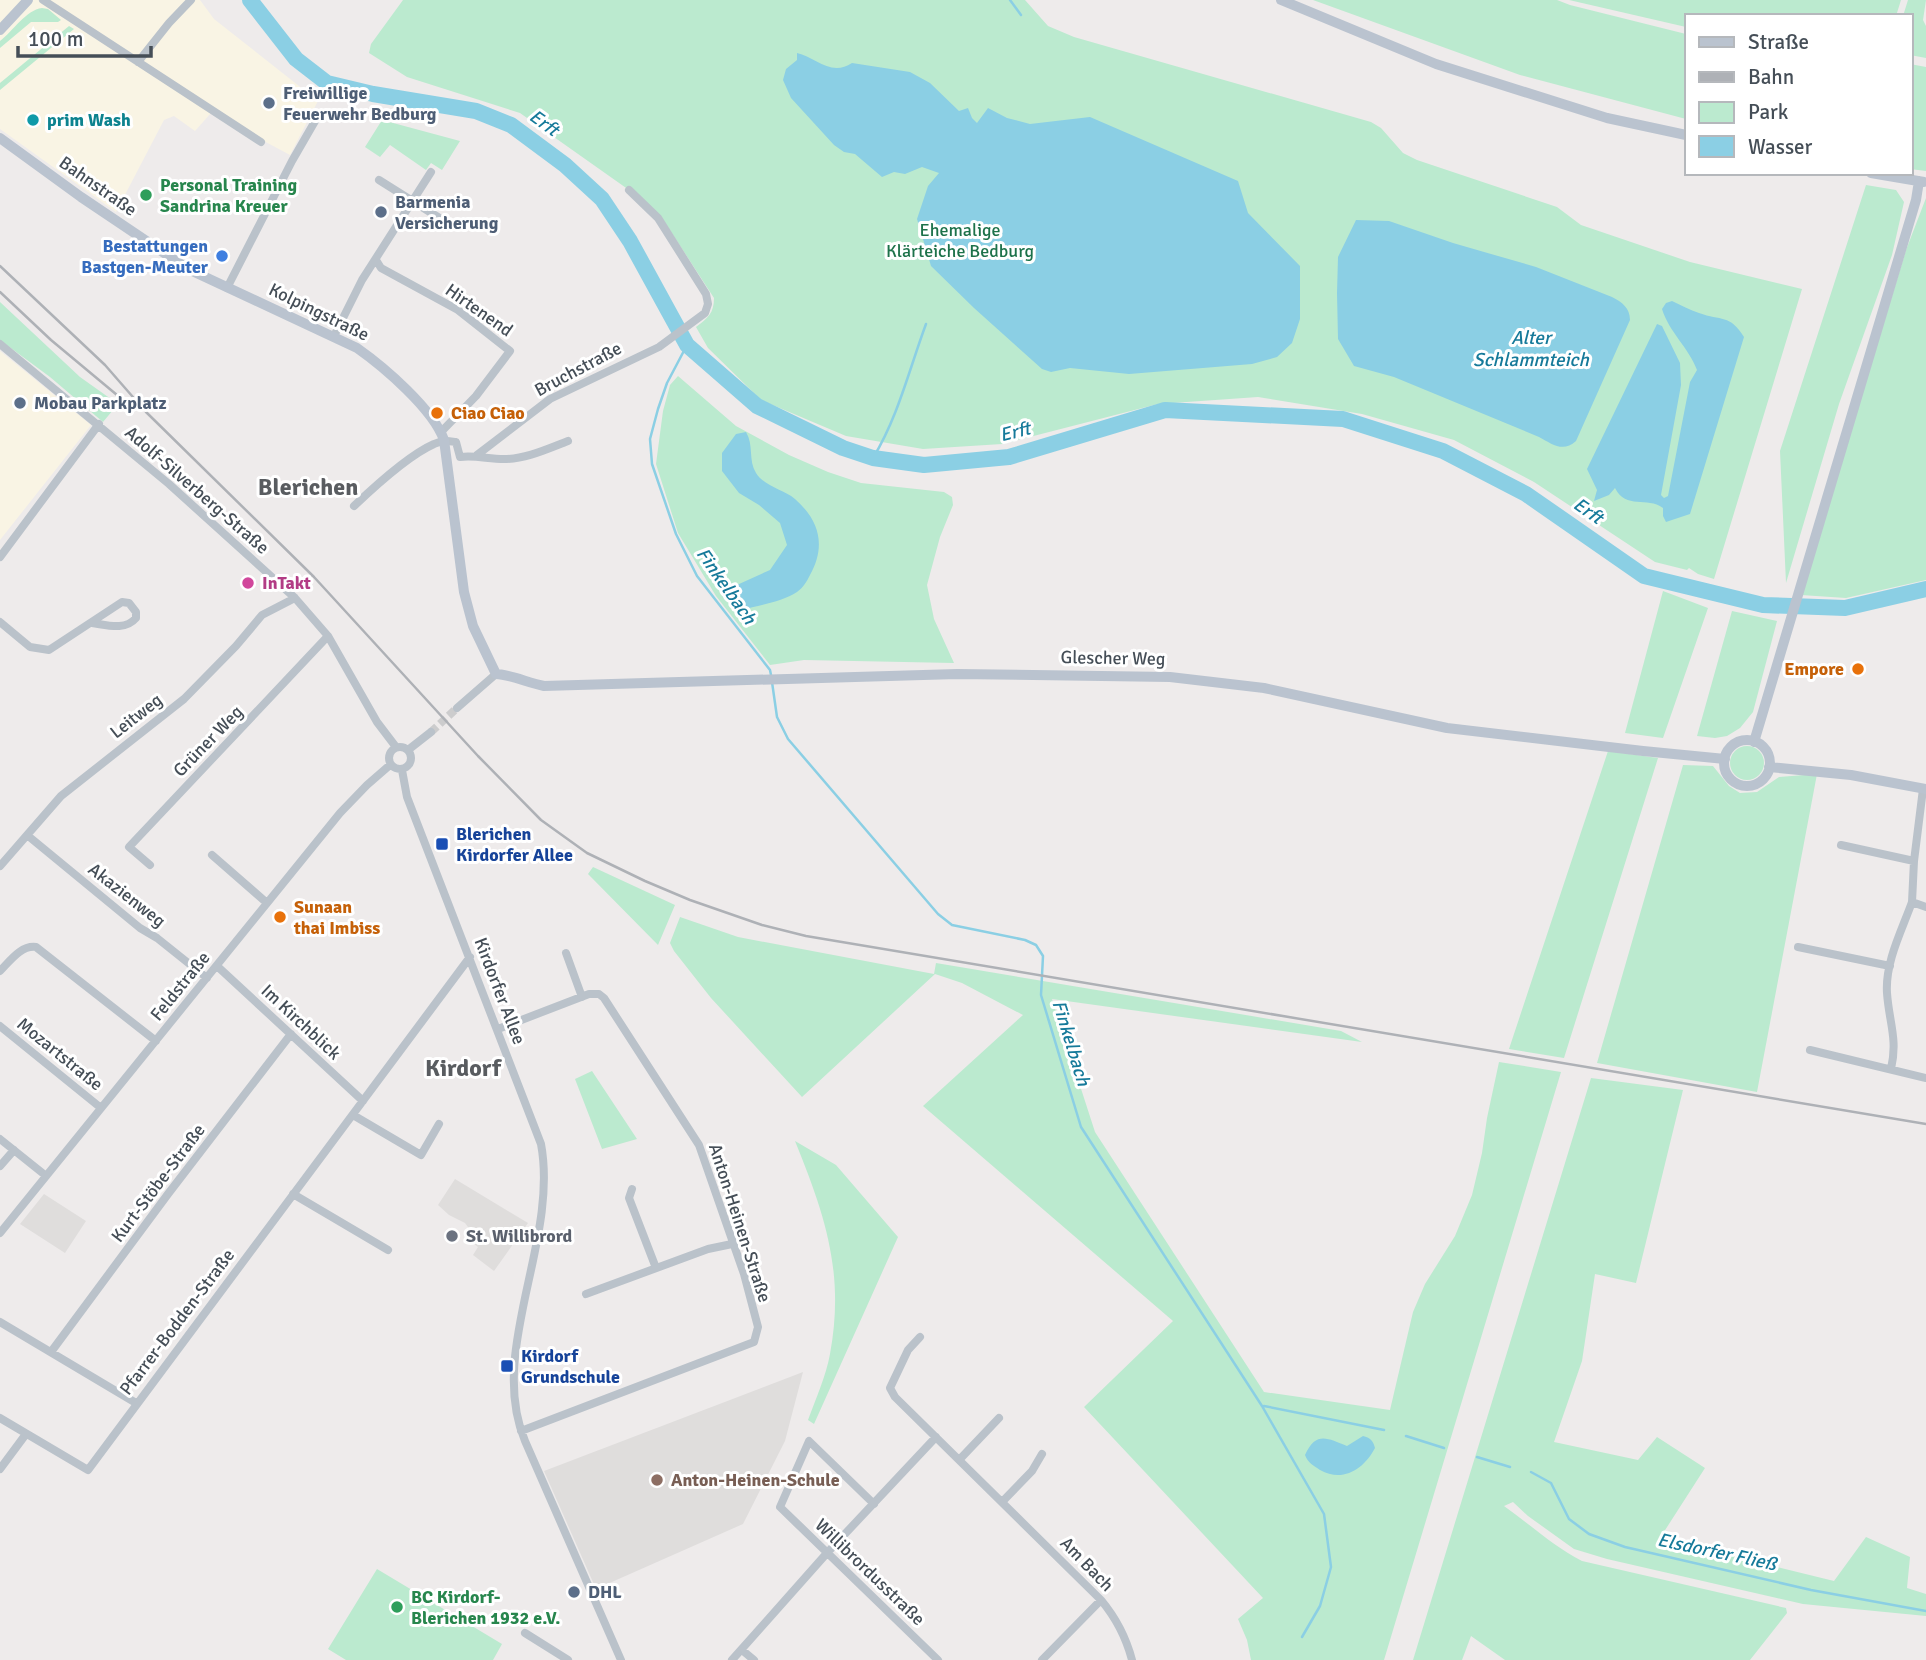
<svg xmlns="http://www.w3.org/2000/svg" width="1926" height="1660" font-family="Signika,sans-serif">
  <style>
    .commercial { fill: #f9f4e4 }
    .education { fill: #dfdddc }
    .green { fill: #bbeacf }
    .water { fill: #8bcfe4 }
    .lines { fill: none; stroke-linecap: round; stroke-linejoin: round }
    .stream { stroke: #8bcfe4; stroke-width: 2.5 }
    .river { stroke: #8bcfe4; stroke-width: 16 }
    .street-tunnel { stroke: #cccccd; stroke-width: 8; stroke-dasharray: 8 4; stroke-linecap: butt }
    .street { stroke: #bac2ca; stroke-width: 8 }
    .secondary { stroke: #bac3cf; stroke-width: 10 }
    .rail { stroke: #aeb1b6; stroke-width: 2.5 }
    .service-dot { fill: #5c6f8a; stroke: #fff; stroke-width: 2.5 }
    .culture-dot { fill: #0f9aa8; stroke: #fff; stroke-width: 2.5 }
    .leisure-dot { fill: #2e9e5b; stroke: #fff; stroke-width: 2.5 }
    .shop-dot { fill: #3f7fe0; stroke: #fff; stroke-width: 2.5 }
    .food-dot { fill: #e8710a; stroke: #fff; stroke-width: 2.5 }
    .hotel-dot { fill: #d1479c; stroke: #fff; stroke-width: 2.5 }
    .transit-dot { fill: #1a4fb4; stroke: #fff; stroke-width: 2.5 }
    .worship-dot { fill: #6b7280; stroke: #fff; stroke-width: 2.5 }
    .education-dot { fill: #8d6e63; stroke: #fff; stroke-width: 2.5 }
    .labels { text-anchor: middle; dominant-baseline: central; stroke-width: 6; stroke-linejoin: round; paint-order: stroke }
    .service-label { font-size: 18px; font-weight: bold; fill: #4e5e75; stroke: #fff; text-anchor: start }
    .culture-label { font-size: 18px; font-weight: bold; fill: #0d838f; stroke: #fff; text-anchor: start }
    .leisure-label { font-size: 18px; font-weight: bold; fill: #27864d; stroke: #fff; text-anchor: start }
    .street-label { font-size: 18px; fill: #454e57; stroke: #fff }
    .park-label { font-size: 18px; fill: #1d724a; stroke: #fff }
    .shop-label { font-size: 18px; font-weight: bold; fill: #366cbe; stroke: #fff; text-anchor: end }
    .food-label { font-size: 18px; font-weight: bold; fill: #c56008; stroke: #fff; text-anchor: start }
    .hotel-label { font-size: 18px; font-weight: bold; fill: #b23c85; stroke: #fff; text-anchor: start }
    .transit-label { font-size: 18px; font-weight: bold; fill: #164399; stroke: #fff; text-anchor: start }
    .worship-label { font-size: 18px; font-weight: bold; fill: #5b616d; stroke: #fff; text-anchor: start }
    .education-label { font-size: 18px; font-weight: bold; fill: #785e54; stroke: #fff; text-anchor: start }
    .water-label { font-size: 19px; font-style: italic; fill: #167a9a; stroke: #fff }
    .district-label { font-size: 24px; font-weight: bold; fill: #595c60; stroke: #fff }
  </style>
  <rect width="100%" height="100%" fill="#eeebeb"/>
  <path class="commercial" d="M0,0H200L214,19L318,101L290,155L211,113L195,131L174,116L164,120L116,212L0,129Z
    M0,351L91,425L0,540Z"/>
  <path class="education" d="M455,1179L528,1223L494,1271L473,1255L478,1247L469,1240L473,1234L465,1223L449,1215L438,1205Z
    M44,1194L86,1221L65,1253L20,1224Z
    M803,1372L785,1441L743,1524L596,1589L544,1471Z"/>
  <path class="green" d="M403,0H1025L1048,26L1074,37L1371,122L1381,128L1403,153L1417,160L1557,207L1581,225L1690,262L1802,289L1714,579L1698,574L1689,568L1687,570L1655,562L1534,482L1454,440L1362,414L1258,397L1158,404L1002,444L923,449L846,436L761,400L708,348L696,327C708,318 714,313 714,298L664,221L658,218L629,190L520,113L407,77L369,53L371,44Z
    M1313,0H1557L1570,5L1686,34V119L1520,75Z
    M1569,0H1901L1896,16H1686V27Z
    M1908,0H1926L1923,20L1926,26V58L1910,55V16H1903Z
    M42,8L48,9L61,20L58,22H31L0,48V41C13,31 26,10 42,8Z
    M69,26L74,29L0,90V83Z
    M1910,64L1926,67V171L1910,169Z
    M382,120L460,141L442,170L431,163L426,170L390,145L380,157L365,147Z
    M1866,185L1896,190L1904,202L1892,255L1839,404L1786,583L1780,451Z
    M1926,198V580L1846,598L1801,595L1906,250Z
    M0,302L80,377L118,404L103,422L50,377L0,340Z
    M678,376L736,426L789,455L828,472L861,483L944,492L952,497L953,505L940,537L927,585L934,619L954,663L804,660L770,665L716,596L678,533L656,464L663,411L670,385Z
    M1663,591L1708,608L1663,738L1625,733Z
    M1732,611L1777,621L1753,712L1740,728L1727,736L1715,738L1697,736Z
    M1730 763a17 17 0 1 1 34 0a17 17 0 1 1-34 0Z
    M1608,751L1658,758L1564,1058L1509,1049Z
    M1683,765L1713,766L1729,786L1740,793L1757,792L1779,777L1817,774L1757,1092L1597,1063Z
    M593,867L675,905L658,945L588,874Z
    M680,917L738,937L934,974L936,963L1341,1031L1362,1042L1052,999L1095,1132L1264,1392L1390,1410L1413,1312L1425,1284L1455,1236L1472,1195L1482,1153L1487,1118L1499,1062L1561,1072L1384,1660H1251L1247,1640L1238,1619L1263,1598L1084,1407L1173,1321L923,1106L1023,1015L962,983L935,974L802,1097L711,998L674,951L670,943Z
    M592,1071L637,1139L602,1149L575,1079Z
    M1591,1078L1683,1090L1636,1283L1595,1274L1582,1361L1554,1442L1638,1460L1657,1437L1705,1468L1660,1538L1834,1581L1866,1537L1910,1557L1907,1588L1926,1594V1616L1803,1604L1607,1559L1574,1549L1528,1516L1513,1502L1504,1506C1531,1525 1553,1546 1582,1561L1786,1608L1787,1613L1750,1660H1505L1471,1636L1462,1660H1413Z
    M795,1141L836,1165L898,1237L814,1424L808,1420C816,1398 826,1376 830,1354C845,1273 825,1215 795,1141Z
    M377,1569L502,1644L493,1660H346L328,1649Z"/>
  <path class="water" d="M797,53C815,57 831,77 852,63L910,72L930,83L959,111L968,108L972,118L977,123L988,108L1007,118L1030,124L1090,117L1238,181L1248,213L1300,266V319L1292,343L1277,357L1252,364L1129,374L1070,368L1051,372L1042,369L974,308L931,266L917,219L928,186L939,173L922,167L905,174L894,172L882,177L855,154L844,152L834,145L791,98L783,80L786,69L797,60Z
    M1356,220L1389,221L1453,243L1536,267L1612,297C1622,302 1630,308 1630,320L1576,441C1563,453 1552,444 1539,437L1394,377L1354,366L1338,339L1337,293L1338,257Z
    M1672,301C1681,305 1690,310 1699,313C1721,321 1730,314 1744,337L1690,514L1666,522L1663,516V508C1647,496 1626,510 1615,488L1609,495L1594,501L1597,490L1587,469L1657,324L1662,326L1680,363L1681,385L1661,495L1664,498L1668,496L1690,382L1697,370C1689,348 1669,332 1662,309L1666,303Z
    M746,432C754,445 748,460 756,473C765,487 783,489 795,499C820,521 826,546 810,575C807,581 803,588 797,592C782,602 759,605 741,610C732,606 727,599 728,589L770,570L787,545L780,523L759,505L739,493L722,471V453L736,434Z
    M1363,1436C1370,1438 1373,1440 1375,1448C1364,1469 1343,1483 1320,1470C1313,1465 1308,1463 1305,1455C1316,1431 1327,1438 1347,1446Z"/>
  <g class="lines">
    <path class="stream" d="M1010,0L1021,15
      M687,345L667,383L658,409L650,439L652,464L676,534L697,576L770,670L771,675
      M873,458C898,417 909,370 926,324
      M772,682L777,717L788,739L938,914L952,925L1025,940L1036,945L1043,956L1041,995L1081,1127L1262,1406L1324,1514L1331,1567L1320,1606L1302,1637
      M1264,1406L1384,1430
      M1406,1436L1444,1448
      M1477,1457L1510,1467
      M1531,1472L1551,1483L1569,1519L1589,1534L1625,1547L1811,1590L1926,1611"/>
    <path class="river" d="M250,0L296,59L327,83L373,94L476,111L511,125L565,165L602,199L630,241L687,345L757,406L843,448L873,458L924,465L1009,457L1165,410L1343,419L1443,451L1526,494L1644,576L1763,605L1845,608L1926,589"/>
    <path class="street-tunnel" d="M431,732L457,708"/>
    <path class="street" d="M43,0L261,142
      M138,62L169,23L191,0
      M379,180L441,219
      M376,260L381,268L458,310L510,351L476,396L441,432
      M227,288L292,161L318,116
      M334,336L362,280L431,172
      M0,344L169,484L295,598L328,636L377,722L396,747
      M477,455L550,399L659,347L705,313L708,304L706,294L658,218L629,190
      M354,506C374,487 409,455 434,444C442,440 448,441 456,442L460,457C475,455 488,459 504,459C526,459 547,449 568,441
      M0,557L99,424
      M0,622L30,647L49,650L122,602L129,603L136,612V618C125,631 107,625 92,623
      M457,708L496,674
      M389 758a11 11 0 1 1 22 0a11 11 0 1 1-22 0Z
      M408,750L431,732
      M402,770L407,797L541,1144C559,1241 487,1351 525,1441L621,1660
      M1923,789L1914,861L1912,902L1926,907
      M27,835L140,928L157,938L207,978
      M1841,845L1914,861
      M212,855L267,903
      M150,865L129,847L328,636
      M0,866L61,796L184,699L236,646L262,615L295,598
      M1798,947L1890,966
      M566,953L582,997
      M217,966L363,1101
      M0,971C10,961 21,945 36,947L156,1041
      M0,1026L101,1108
      M498,1029L589,994H599L604,998L699,1145L744,1274L758,1327L754,1342L521,1431
      M1810,1050L1926,1078
      M1891,1069C1898,1039 1889,1022 1887,993C1885,962 1902,930 1912,902
      M353,1115L421,1155L439,1124
      M0,1139L45,1175
      M0,1166L14,1150
      M632,1189L629,1198L656,1268
      M293,1194L388,1250
      M0,1233L340,813L367,785L390,765
      M586,1294L708,1249L732,1244
      M0,1322L136,1403
      M920,1337L908,1350L890,1388L895,1397L1101,1600C1116,1618 1126,1637 1132,1660
      M51,1352L168,1194L291,1034
      M0,1418L88,1470L470,957
      M960,1459L999,1418
      M0,1469L26,1434
      M1002,1502L1032,1471L1042,1454
      M874,1504L809,1441L780,1507L938,1660
      M525,1633L568,1660
      M742,1650L754,1660
      M732,1660L827,1553L936,1437
      M1042,1660L1101,1600"/>
    <path class="secondary" d="M1281,0L1436,64L1607,118L1686,135
      M0,30L28,0
      M0,138L81,197L188,269L357,348C384,367 433,409 444,440L464,592L473,626L496,674C508,674 529,683 544,686L957,674L1170,677L1264,688L1447,728L1643,751L1725,759
      M1871,173L1924,182
      M1724 763a23 23 0 1 1 46 0a23 23 0 1 1-46 0Z
      M1754,742L1916,200L1919,181
      M1769,767L1851,775L1926,789"/>
    <path class="rail" d="M0,266L105,365L146,412L314,577L478,756L541,820L587,853L645,881L690,900L762,925L806,936L1926,1124
      M0,292L51,340L135,410"/>
  </g>
  <g class="service-dot">
    <circle cx="269" cy="103" r="7"/>
    <circle cx="381" cy="212" r="7"/>
    <circle cx="20" cy="403" r="7"/>
    <circle cx="574" cy="1592" r="7"/>
  </g>
  <circle class="culture-dot" cx="33" cy="120" r="7"/>
  <g class="leisure-dot">
    <circle cx="146" cy="195" r="7"/>
    <circle cx="397" cy="1607" r="7"/>
  </g>
  <circle class="shop-dot" cx="222" cy="256" r="7"/>
  <g class="food-dot">
    <circle cx="437" cy="413" r="7"/>
    <circle cx="1858" cy="669" r="7"/>
    <circle cx="280" cy="917" r="7"/>
  </g>
  <circle class="hotel-dot" cx="248" cy="583" r="7"/>
  <g class="transit-dot">
    <rect x="435" y="837" width="14" height="14" rx="3.5"/>
    <rect x="500" y="1359" width="14" height="14" rx="3.5"/>
  </g>
  <circle class="worship-dot" cx="452" cy="1236" r="7"/>
  <circle class="education-dot" cx="657" cy="1480" r="7"/>
  <g class="labels">
    <g class="service-label">
      <text x="283" y="93">Freiwillige<tspan x="283" dy="21">Feuerwehr Bedburg</tspan></text>
      <text x="395" y="202">Barmenia<tspan x="395" dy="21">Versicherung</tspan></text>
      <text x="34" y="403">Mobau Parkplatz</text>
      <text x="588" y="1592">DHL</text>
    </g>
    <g class="culture-label">
      <text x="47" y="120">prim Wash</text>
    </g>
    <g class="leisure-label">
      <text x="160" y="185">Personal Training<tspan x="160" dy="21">Sandrina Kreuer</tspan></text>
      <text x="411" y="1597">BC Kirdorf-<tspan x="411" dy="21">Blerichen 1932 e.V.</tspan></text>
    </g>
    <g class="street-label">
      <text transform="translate(98 186) rotate(35)">Bahnstraße</text>
      <text transform="translate(479 310) rotate(35)">Hirtenend</text>
      <text transform="translate(319 312) rotate(26)">Kolpingstraße</text>
      <text transform="translate(578 369) rotate(-28)">Bruchstraße</text>
      <text transform="translate(197 490) rotate(41)">Adolf-Silverberg-Straße</text>
      <text transform="translate(1113 658) rotate(1)">Glescher Weg</text>
      <text transform="translate(136 716) rotate(-38)">Leitweg</text>
      <text transform="translate(208 741) rotate(-46)">Grüner Weg</text>
      <text transform="translate(127 895) rotate(38)">Akazienweg</text>
      <text transform="translate(180 986) rotate(-51)">Feldstraße</text>
      <text transform="translate(500 991) rotate(69)">Kirdorfer Allee</text>
      <text transform="translate(301 1022) rotate(43)">Im Kirchblick</text>
      <text transform="translate(60 1054) rotate(39)">Mozartstraße</text>
      <text transform="translate(158 1183) rotate(-53)">Kurt-Stöbe-Straße</text>
      <text transform="translate(740 1223) rotate(72)">Anton-Heinen-Straße</text>
      <text transform="translate(177 1322) rotate(-53)">Pfarrer-Bodden-Straße</text>
      <text transform="translate(1087 1564) rotate(46)">Am Bach</text>
      <text transform="translate(870 1572) rotate(44)">Willibrordusstraße</text>
    </g>
    <g class="park-label">
      <text x="960" y="230">Ehemalige<tspan x="960" dy="21">Klärteiche Bedburg</tspan></text>
    </g>
    <g class="shop-label">
      <text x="208" y="246">Bestattungen<tspan x="208" dy="21">Bastgen-Meuter</tspan></text>
    </g>
    <g class="food-label">
      <text x="451" y="413">Ciao Ciao</text>
      <text x="1844" y="669" text-anchor="end">Empore</text>
      <text x="294" y="907">Sunaan<tspan x="294" dy="21">thai Imbiss</tspan></text>
    </g>
    <g class="hotel-label">
      <text x="262" y="583">InTakt</text>
    </g>
    <g class="transit-label">
      <text x="456" y="834">Blerichen<tspan x="456" dy="21">Kirdorfer Allee</tspan></text>
      <text x="521" y="1356">Kirdorf<tspan x="521" dy="21">Grundschule</tspan></text>
    </g>
    <g class="worship-label">
      <text x="466" y="1236">St. Willibrord</text>
    </g>
    <g class="education-label">
      <text x="671" y="1480">Anton-Heinen-Schule</text>
    </g>
    <g class="water-label">
      <text transform="translate(544 123) rotate(36)">Erft</text>
      <text x="1531" y="338">Alter<tspan x="1531" dy="22">Schlammteich</tspan></text>
      <text transform="translate(1015 432) rotate(-14)">Erft</text>
      <text transform="translate(1588 511) rotate(35)">Erft</text>
      <text transform="translate(726 586) rotate(55)">Finkelbach</text>
      <text transform="translate(1071 1043) rotate(73)">Finkelbach</text>
      <text transform="translate(1717 1552) rotate(12)">Elsdorfer Fließ</text>
    </g>
    <g class="district-label">
      <text x="308" y="487">Blerichen</text>
      <text x="463" y="1068">Kirdorf</text>
    </g>
  </g>
  <rect x="1685" y="14" width="228" height="161" fill="#ffffff" stroke="#b5b8bc" stroke-width="2"/>
  <rect x="1699" y="37" width="35" height="10" fill="#bac3cf" stroke="#b5b8bc" stroke-width="2"/>
  <text x="1748" y="49" font-size="21" fill="#454e57">Straße</text>
  <rect x="1699" y="72" width="35" height="10" fill="#aeb1b6" stroke="#b5b8bc" stroke-width="2"/>
  <text x="1748" y="84" font-size="21" fill="#454e57">Bahn</text>
  <rect x="1699" y="102" width="35" height="21" fill="#bbeacf" stroke="#b5b8bc" stroke-width="2"/>
  <text x="1748" y="119" font-size="21" fill="#454e57">Park</text>
  <rect x="1699" y="136" width="35" height="21" fill="#8bcfe4" stroke="#b5b8bc" stroke-width="2"/>
  <text x="1748" y="154" font-size="21" fill="#454e57">Wasser</text>
  <path d="M18 46v10h133v-10" fill="none" stroke="#454e57" stroke-width="3.5"/>
  <text x="28" y="46" font-size="21" fill="#454e57" stroke="#ffffff" stroke-width="5" paint-order="stroke">100 m</text>
</svg>
